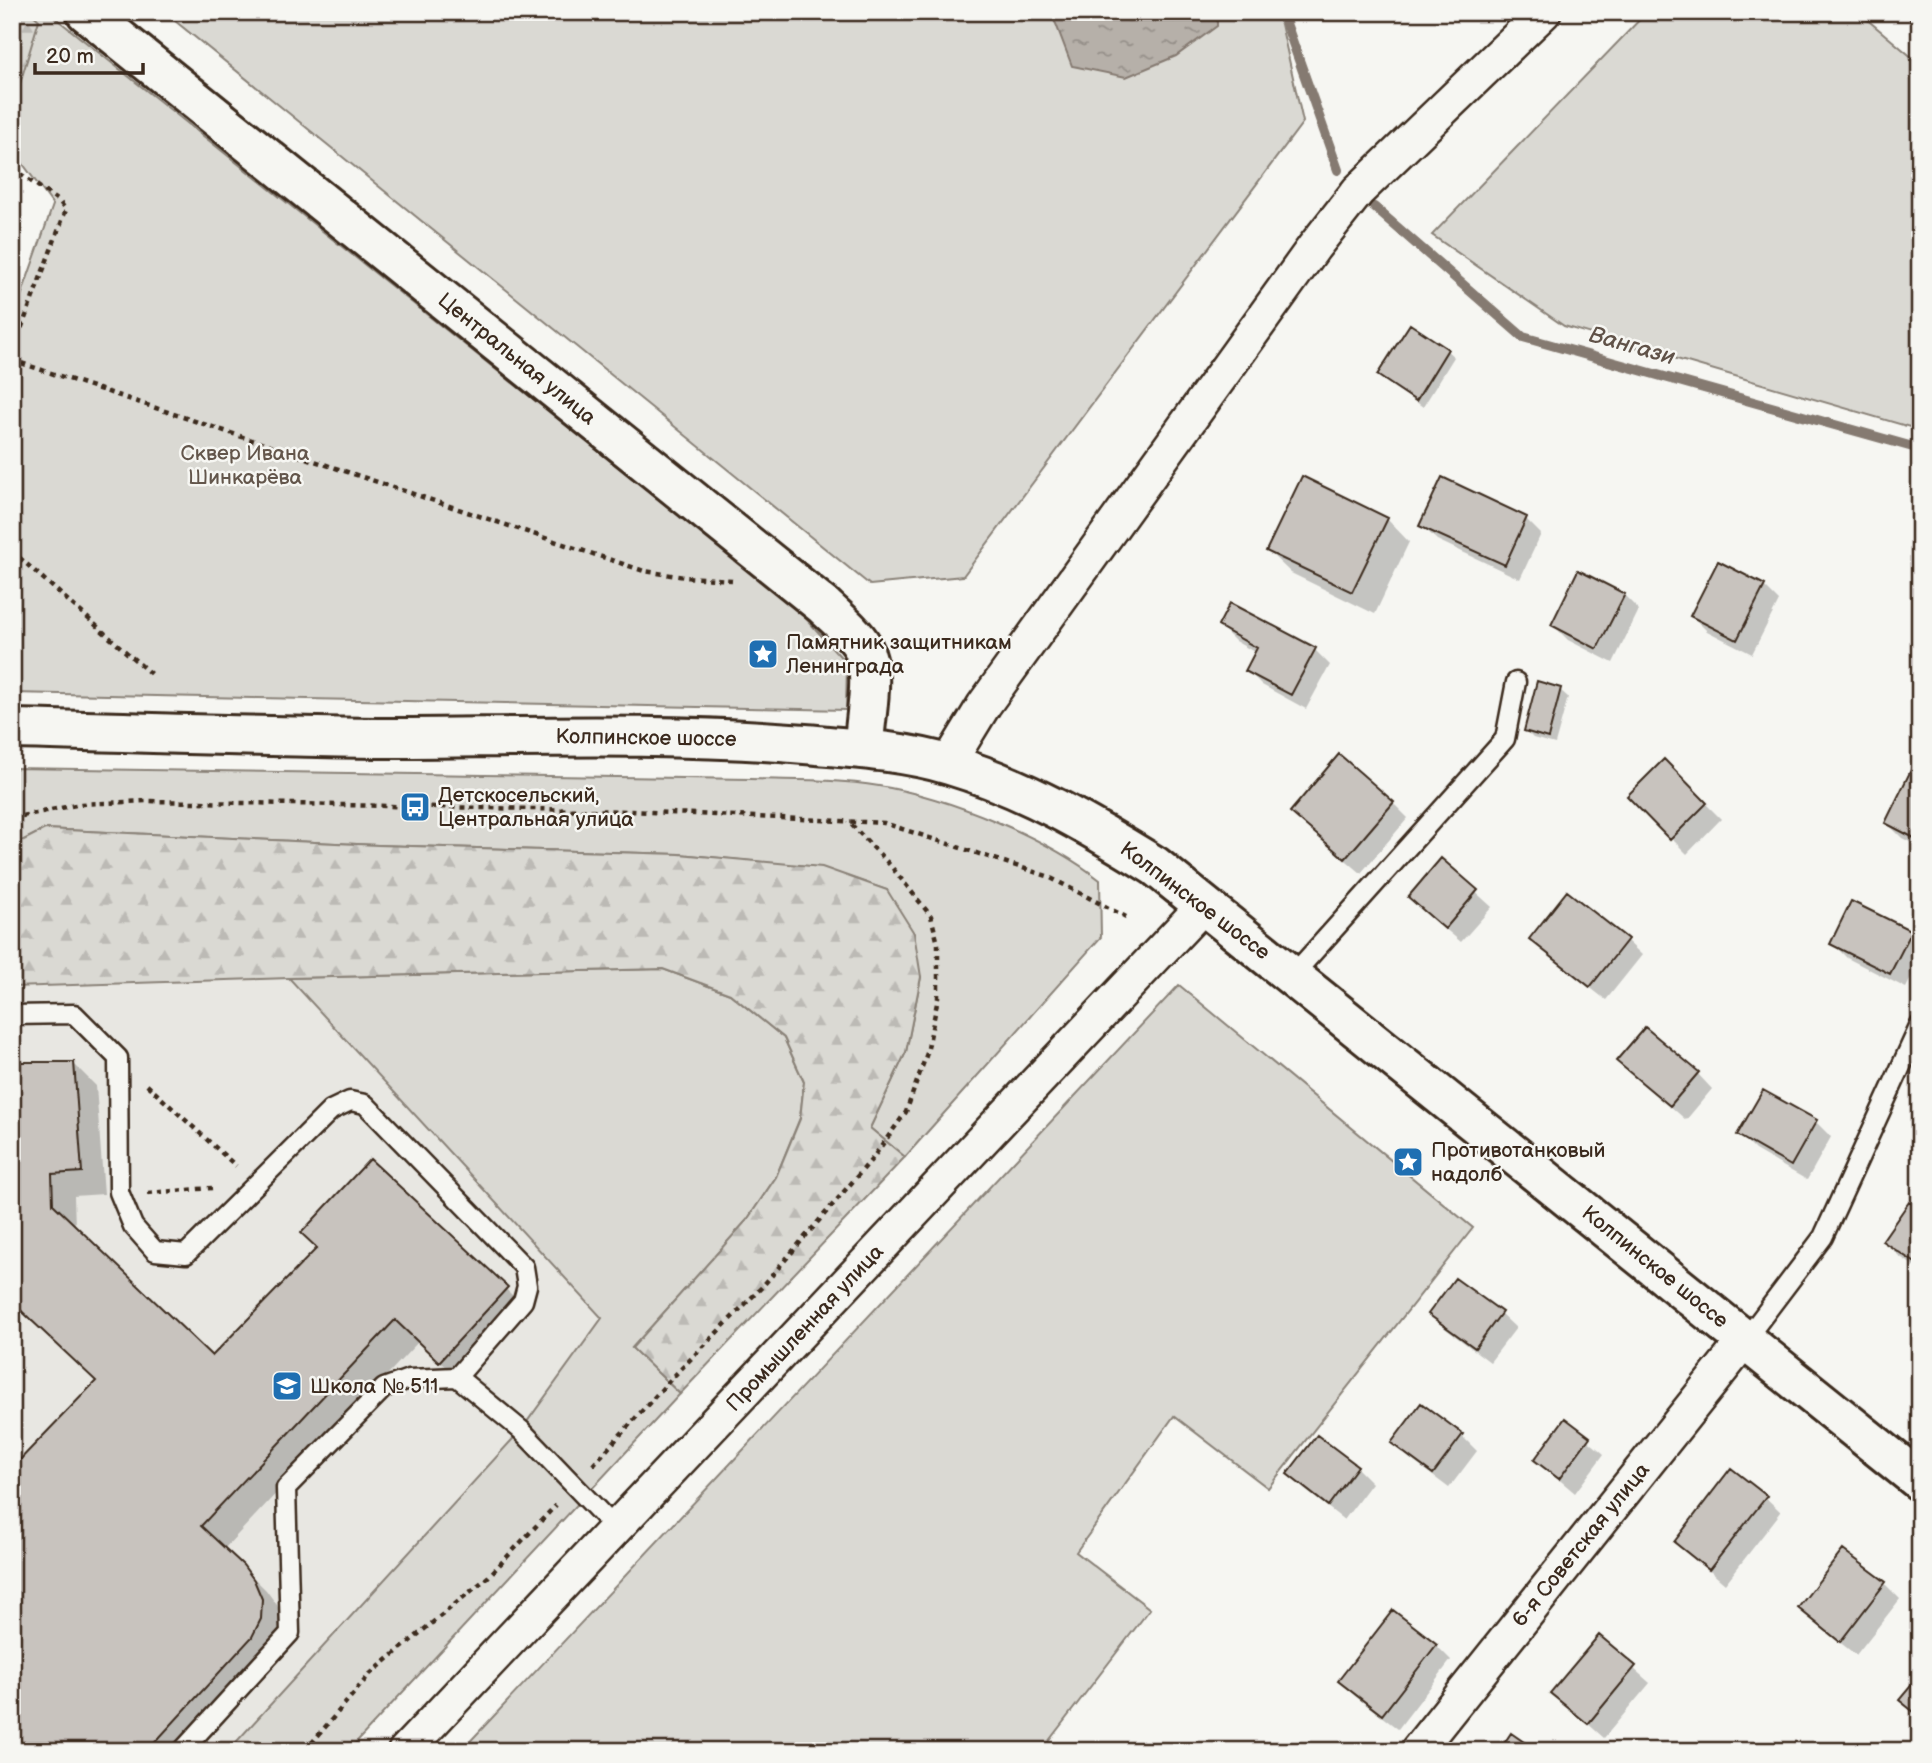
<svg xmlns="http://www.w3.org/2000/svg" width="1932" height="1763" font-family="'Balsamiq Sans',sans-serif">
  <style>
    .built { fill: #e8e7e2 }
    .green { fill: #dad9d3; stroke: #8a8278; stroke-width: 2 }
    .forest { fill: url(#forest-firs); stroke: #8a8278; stroke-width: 2 }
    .water { fill: url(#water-ripples); stroke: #857a71; stroke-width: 2 }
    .shadow { fill: #0003 }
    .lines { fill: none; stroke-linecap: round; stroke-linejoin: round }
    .stream { stroke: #857a71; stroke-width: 10 }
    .building { fill: #c8c3be; stroke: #3b2a1e; stroke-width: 2 }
    .service-casing { stroke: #3b2a1e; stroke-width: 23 }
    .minor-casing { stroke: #3b2a1e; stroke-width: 38 }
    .tertiary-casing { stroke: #3b2a1e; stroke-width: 44 }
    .secondary-casing { stroke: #3b2a1e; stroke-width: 44 }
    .path { stroke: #3b2a1e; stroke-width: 4.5; stroke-dasharray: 5 5; stroke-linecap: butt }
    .service { stroke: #f6f6f2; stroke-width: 18 }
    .minor { stroke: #f6f6f2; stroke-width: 33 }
    .tertiary { stroke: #f6f6f2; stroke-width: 38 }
    .secondary { stroke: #f6f6f2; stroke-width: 38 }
    .labels { text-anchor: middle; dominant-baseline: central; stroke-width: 5; stroke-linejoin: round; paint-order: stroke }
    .street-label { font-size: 21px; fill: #3b2a1e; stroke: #f6f6f2 }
    .park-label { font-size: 21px; fill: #63564b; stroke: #f6f6f2 }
    .poi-label { font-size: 21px; fill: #3b2a1e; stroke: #f6f6f2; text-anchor: start }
    .water-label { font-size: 23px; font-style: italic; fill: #605248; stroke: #f6f6f2 }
  </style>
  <defs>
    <pattern id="forest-firs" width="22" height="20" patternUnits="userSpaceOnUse" patternTransform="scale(1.75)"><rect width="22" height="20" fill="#dad9d3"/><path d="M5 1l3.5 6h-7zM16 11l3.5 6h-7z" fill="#bcbab5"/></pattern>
    <pattern id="water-ripples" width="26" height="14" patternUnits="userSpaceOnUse" patternTransform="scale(1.75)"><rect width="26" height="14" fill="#b6b0a9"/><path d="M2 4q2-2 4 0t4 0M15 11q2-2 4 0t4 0" fill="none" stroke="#958f89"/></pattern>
  </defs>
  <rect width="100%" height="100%" fill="#f6f6f2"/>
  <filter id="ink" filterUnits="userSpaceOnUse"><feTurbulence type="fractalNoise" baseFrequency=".0143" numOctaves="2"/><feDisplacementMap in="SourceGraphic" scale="14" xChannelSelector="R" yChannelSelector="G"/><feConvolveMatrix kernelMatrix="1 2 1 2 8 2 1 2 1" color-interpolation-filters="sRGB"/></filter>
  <g filter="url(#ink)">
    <path class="built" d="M289,978L602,1318L601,1342L228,1751H12V987Z"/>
    <path class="green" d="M32,12H48L801,613L847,664L846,710L12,693V322L53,205L12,149V62Z
      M164,12H1276L1281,24L1303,122L963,576L870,585Z
      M1647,12H1858L1920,64V430L1564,326L1432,235Z
      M12,768L750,779C793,780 837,779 879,786C948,797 1046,837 1100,880L1101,937L905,1157L870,1128L906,1052L921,977L887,890L822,868L679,854L378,845L45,829L12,846Z
      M663,969L730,994L784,1038L804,1082L800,1118L776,1177L747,1220L632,1348L680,1394L348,1751H228L521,1430L602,1318L289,978Z
      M1179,985L1473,1228L1268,1488L1174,1416L1076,1552L1150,1609L1041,1751H461Z"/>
    <path class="forest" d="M12,12H30L39,20L12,110Z
      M45,829L378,845L679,854L822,867L887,890L914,933L921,977L906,1052L870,1128L905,1157L680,1394L632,1348L747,1220L776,1177L800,1119L804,1082L784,1038L730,994L663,969L289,978L12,987V846Z"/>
    <path class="water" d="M1049,12H1217V26L1176,56L1126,77L1072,66L1056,24Z"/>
    <path class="shadow" d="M1446,350L1454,357L1423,407L1379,375Z
      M1443,479L1526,519L1541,534L1520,579L1437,540L1421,525Z
      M1387,519L1409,542L1375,614L1291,573L1268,551Z
      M1764,586L1779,601L1752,654L1707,631L1692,616Z
      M1624,595L1639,610L1613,663L1568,640L1553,625Z
      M1220,626L1315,650L1330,665L1306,709L1262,685L1247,670L1256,653L1235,641Z
      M1920,686V709L1912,701Z
      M1560,690L1568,697L1555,744L1533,738L1526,731Z
      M1664,762L1721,819L1687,854L1629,796Z
      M1920,774V847L1902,838L1887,823Z
      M1393,803L1408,818L1361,873L1307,827Z
      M1441,861L1492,907L1461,942L1425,912Z
      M1911,933L1920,942V960L1906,988L1847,958L1832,943Z
      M1532,939L1626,940L1642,955L1606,1000L1547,954Z
      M1619,1061L1697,1073L1712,1089L1686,1120Z
      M73,1063L96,1086L104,1194L74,1196L75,1227L212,1359L319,1249L370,1161L529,1311L463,1383L418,1342L224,1549L266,1590L277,1605L284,1624V1643L191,1751H12L98,1382L12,1301Z
      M1764,1092L1816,1122L1831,1137L1807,1180L1755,1150L1740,1135Z
      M1920,1211V1270L1899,1256L1884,1241Z
      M1500,1313L1516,1328L1490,1362L1446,1329L1430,1314Z
      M1422,1406L1462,1436L1477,1451L1449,1488L1409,1458L1394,1443Z
      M1565,1421L1604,1454L1575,1493L1536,1460Z
      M1317,1437L1357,1468L1372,1483L1344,1520L1304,1489L1289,1474Z
      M1765,1497L1781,1512L1725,1584L1676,1542Z
      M1844,1552L1885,1584L1900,1599L1856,1655L1815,1623L1800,1608Z
      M1599,1638L1650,1683L1604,1738L1553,1693Z
      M1436,1645L1451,1660L1398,1729L1355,1696L1340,1681Z"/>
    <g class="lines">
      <path class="stream" d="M1282,12L1338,170
        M1374,207L1523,337L1920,449"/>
    </g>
    <path class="building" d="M1410,324L1448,349L1416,401L1377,375Z
      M1302,476L1388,518L1352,592L1266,551Z
      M1442,477L1527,517L1505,565L1419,526Z
      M1718,561L1765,585L1737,640L1690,616Z
      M1578,570L1625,594L1597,649L1551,625Z
      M1230,603L1316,648L1291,695L1245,671L1257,648L1218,626Z
      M1537,681L1561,688L1548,738L1524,731Z
      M1339,754L1394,802L1345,859L1290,812Z
      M1664,759L1707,803L1670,840L1627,796Z
      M1912,768L1920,772V841L1885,823Z
      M1441,858L1478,890L1445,929L1408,897Z
      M1567,891L1628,939L1590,987L1529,939Z
      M1851,901L1912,931L1890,974L1830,944Z
      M1645,1027L1699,1072L1670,1106L1616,1061Z
      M12,1062H74L82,1172L52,1174L53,1204L212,1356L317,1248L301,1233L370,1159L508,1287L439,1362L395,1320L201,1526L243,1565L254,1580L262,1599L261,1619L252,1637L147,1751H12V1468L96,1381L12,1302Z
      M1763,1090L1817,1120L1791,1166L1737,1135Z
      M1909,1202L1920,1209V1266L1882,1241Z
      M1455,1278L1502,1312L1475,1348L1428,1314Z
      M1421,1403L1463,1434L1433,1474L1391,1443Z
      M1565,1418L1590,1437L1559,1479L1534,1460Z
      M1317,1435L1358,1466L1328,1506L1287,1474Z
      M1731,1468L1767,1496L1709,1570L1674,1542Z
      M1843,1550L1886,1582L1840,1642L1798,1608Z
      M1393,1610L1437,1644L1382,1715L1338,1681Z
      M1599,1635L1636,1666L1588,1724L1550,1693Z
      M1920,1675V1717L1899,1700Z
      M1511,1733L1537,1751H1499Z"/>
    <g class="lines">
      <g class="service-casing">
        <path id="service" d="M1292,976L1505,739L1516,682
          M12,1015L74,1014L118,1058L119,1192L133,1226L155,1251L186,1254L331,1110L350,1101L365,1104L524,1267L527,1286L523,1301L457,1377L521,1430L616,1529
          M1745,1340L1823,1237L1920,1025
          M182,1751L290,1633L286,1488L384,1388L409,1379L457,1377"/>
      </g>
      <g class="minor-casing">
        <path id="minor" d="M948,764L984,705L1314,247L1358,191L1544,12
          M405,1751L1204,905
          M1417,1751L1745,1340"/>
      </g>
      <g class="tertiary-casing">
        <path id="tertiary" d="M86,12L824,606C834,616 855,633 862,646C877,675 864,717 864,749"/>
      </g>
      <g class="secondary-casing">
        <path id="secondary" d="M12,729C145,732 279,738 411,738C542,737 674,733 805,744C851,748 905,751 950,765C1024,787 1089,825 1155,866L1920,1481"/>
      </g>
      <path class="path" d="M1902,12L1920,26
        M12,168L59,201L66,210L12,353
        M12,360L644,571L685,577L732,580
        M12,551L152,675
        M12,818L81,804L148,801L630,811L884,823L1047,876L1126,917
        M147,1085L236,1166
        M148,1193L212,1188
        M593,1465L670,1380L761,1288L872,1159L906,1112L927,1053L938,998V944L931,916L890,865L848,821
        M305,1751L370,1674L488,1577L556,1505"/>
      <use href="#service" class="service"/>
      <use href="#minor" class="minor"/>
      <use href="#tertiary" class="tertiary"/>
      <use href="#secondary" class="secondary"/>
    </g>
  </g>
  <defs>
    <g id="sight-square" transform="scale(1.575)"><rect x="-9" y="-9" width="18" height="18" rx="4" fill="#1f6fb2" stroke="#f6f6f2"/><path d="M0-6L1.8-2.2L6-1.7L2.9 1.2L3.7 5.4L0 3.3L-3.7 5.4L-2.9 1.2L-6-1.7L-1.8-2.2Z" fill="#fff"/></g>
    <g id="bus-square" transform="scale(1.575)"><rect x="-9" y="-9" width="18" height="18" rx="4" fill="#1f6fb2" stroke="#f6f6f2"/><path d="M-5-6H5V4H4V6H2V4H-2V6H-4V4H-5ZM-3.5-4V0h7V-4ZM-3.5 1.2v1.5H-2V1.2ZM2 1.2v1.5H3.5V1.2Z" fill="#fff"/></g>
    <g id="school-square" transform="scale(1.575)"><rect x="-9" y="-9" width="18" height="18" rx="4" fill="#1f6fb2" stroke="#f6f6f2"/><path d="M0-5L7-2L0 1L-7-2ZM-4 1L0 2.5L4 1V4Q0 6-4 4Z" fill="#fff"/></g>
  </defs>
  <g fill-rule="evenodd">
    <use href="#sight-square" x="763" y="654"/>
    <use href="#bus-square" x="415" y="807"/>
    <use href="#sight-square" x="1408" y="1162"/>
    <use href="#school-square" x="287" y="1386"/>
  </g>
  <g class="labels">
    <g class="street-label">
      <text transform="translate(517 359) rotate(39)">Центральная улица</text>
      <text transform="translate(646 738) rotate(1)">Колпинское шоссе</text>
      <text transform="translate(1195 901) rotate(37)">Колпинское шоссе</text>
      <text transform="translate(1655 1267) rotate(39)">Колпинское шоссе</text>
      <text transform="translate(805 1328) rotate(-47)">Промышленная улица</text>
      <text transform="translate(1581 1545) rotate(-51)">6-я Советская улица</text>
    </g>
    <g class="park-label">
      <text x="245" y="453">Сквер Ивана<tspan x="245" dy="24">Шинкарёва</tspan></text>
    </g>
    <g class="poi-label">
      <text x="786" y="642">Памятник защитникам<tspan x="786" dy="24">Ленинграда</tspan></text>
      <text x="438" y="795">Детскосельский,<tspan x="438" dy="24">Центральная улица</tspan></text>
      <text x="1431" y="1150">Противотанковый<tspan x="1431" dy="24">надолб</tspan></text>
      <text x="310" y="1386">Школа № 511</text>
    </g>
    <g class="water-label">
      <text transform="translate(1632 346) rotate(16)">Вангази</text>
    </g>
  </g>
  <rect width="1932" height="1763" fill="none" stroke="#f6f6f2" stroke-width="42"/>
  <rect x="21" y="21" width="1890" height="1721" fill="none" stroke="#3b2a1e" stroke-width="2.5" filter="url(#ink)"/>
  <path d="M35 63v10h108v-10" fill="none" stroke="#3b2a1e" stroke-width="3.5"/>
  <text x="46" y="63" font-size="21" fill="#3b2a1e" stroke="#f6f6f2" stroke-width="5" paint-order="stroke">20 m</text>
</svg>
